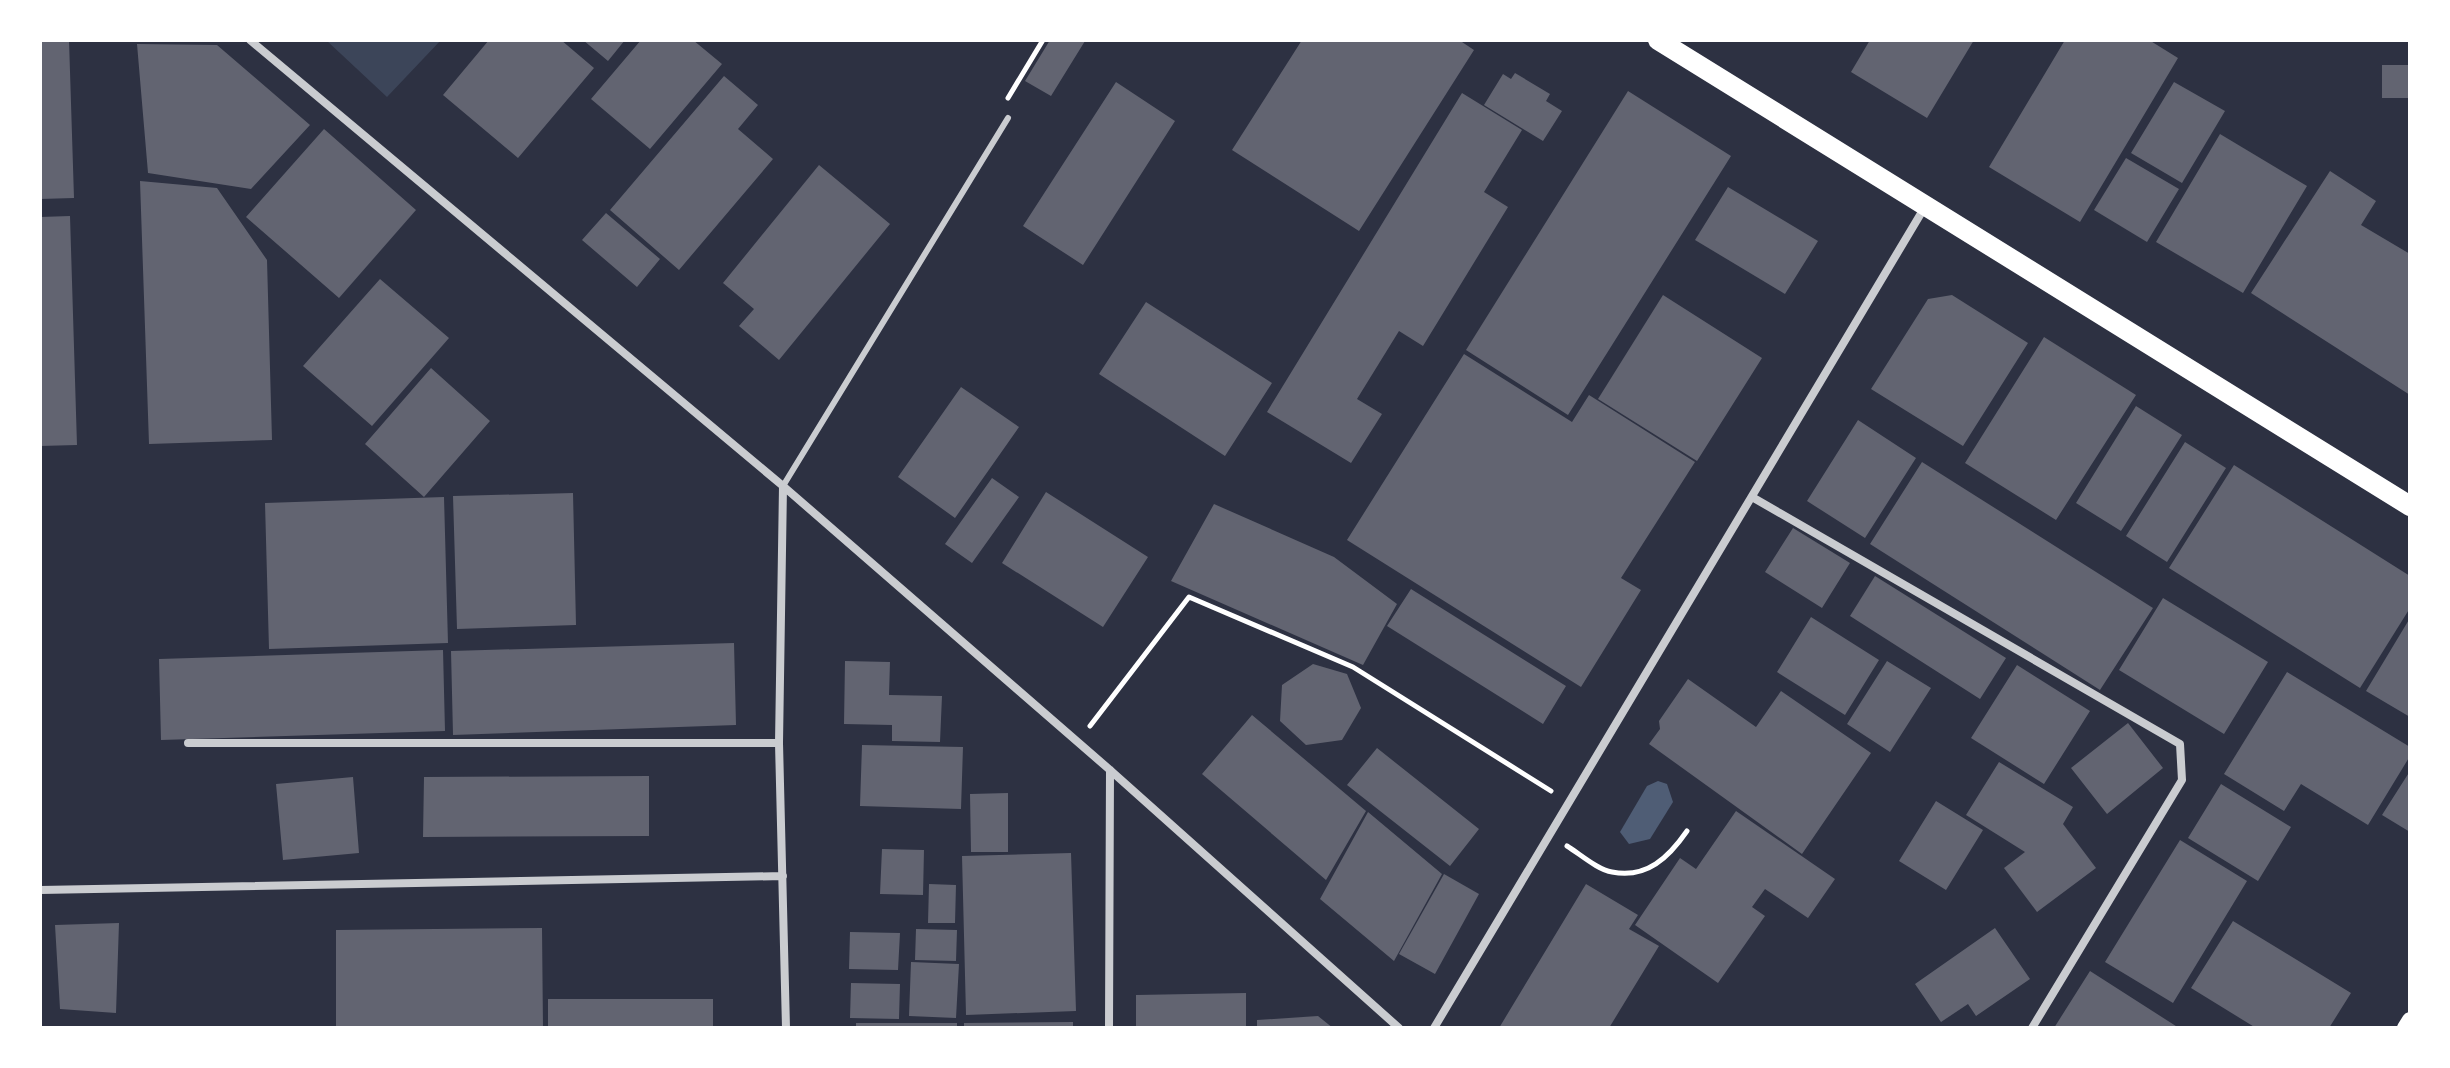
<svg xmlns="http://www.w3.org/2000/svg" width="2450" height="1068" font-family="'PT Sans',sans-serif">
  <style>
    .green { fill: #3c4559 }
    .water { fill: #4f5d75 }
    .building { fill: #626471 }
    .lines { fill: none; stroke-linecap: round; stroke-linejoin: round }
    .path { stroke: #fff; stroke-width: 5 }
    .service { stroke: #caccd0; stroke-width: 6 }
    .minor { stroke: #caccd0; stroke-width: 8 }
    .secondary { stroke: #fff; stroke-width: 16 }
    .primary { stroke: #fff; stroke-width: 20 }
  </style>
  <rect width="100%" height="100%" fill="#2d3142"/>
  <path class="green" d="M326,40H441L387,97Z"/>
  <path class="water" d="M1658,781L1667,784L1673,802L1650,839L1629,844L1620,832L1647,786Z"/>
  <path class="building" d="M40,40H69L74,198L40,199Z
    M489,40H561L594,68L518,158L443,95Z
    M583,40H625L608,61Z
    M641,40H693L722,64L650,149L591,99Z
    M1050,40L1085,41L1051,96L1025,81Z
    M1302,40H1459L1474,50L1359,231L1232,150Z
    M1870,40H1974L1927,118L1851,72Z
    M2065,40H2149L2178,58L2080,222L1989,167Z
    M137,44L217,45L310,125L251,189L148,173Z
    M2382,65H2410V98H2382Z
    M1515,73L1550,94L1546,101L1562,111L1543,141L1484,105L1503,74L1511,79Z
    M724,76L758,105L738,129L773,159L679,270L610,210Z
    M1116,82L1175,121L1083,265L1023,226Z
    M2174,82L2225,111L2182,183L2131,153Z
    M1628,91L1731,156L1568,415L1466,350Z
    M1462,93L1522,130L1484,192L1508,207L1423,346L1399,331L1357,399L1382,414L1351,463L1267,412Z
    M324,129L416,210L339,298L246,217Z
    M2220,134L2307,186L2243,293L2156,242Z
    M2126,158L2179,189L2147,242L2094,210Z
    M819,165L890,224L779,360L739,326L754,309L723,283Z
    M2330,171L2376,201L2361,225L2410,254V395L2251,293Z
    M140,181L217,188L267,260L272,440L149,444Z
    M1728,187L1818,241L1785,294L1695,240Z
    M606,213L660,259L637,287L582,240Z
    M70,216L77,445L40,446V217Z
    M380,279L449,338L372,426L303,366Z
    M1663,295L1762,358L1697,461L1598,399Z
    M1952,295L2028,343L1963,446L1871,389L1928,299Z
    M1146,302L1272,383L1225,456L1099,374Z
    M2044,337L2136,395L2056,520L1965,463Z
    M1464,354L1572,422L1589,395L1695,462L1621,578L1641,590L1581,687L1347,540Z
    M431,368L490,421L424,497L365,444Z
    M961,387L1019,427L955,518L898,477Z
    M2136,406L2182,435L2121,531L2076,503Z
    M1858,420L1916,458L1865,538L1807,501Z
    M2185,442L2226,468L2167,562L2126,536Z
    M1922,462L2153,608L2100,690L1870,544Z
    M2234,465L2410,576V608L2360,688L2169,568Z
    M992,478L1019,497L972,563L945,544Z
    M1046,492L1148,557L1103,627L1002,563Z
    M573,493L576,625L457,629L453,496Z
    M444,497L448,643L269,649L265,503Z
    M1214,504L1334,557L1397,604L1363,665L1171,581Z
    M1793,528L1850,563L1822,608L1765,572Z
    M1875,576L2006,658L1980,699L1850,616Z
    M1411,589L1566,686L1543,724L1387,626Z
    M2163,598L2268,662L2224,734L2119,670Z
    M1811,617L1879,660L1845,715L1777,672Z
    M2410,618V717L2366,691Z
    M734,643L736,725L453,735L451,651Z
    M443,650L445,731L161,740L159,659Z
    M845,661L890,662L889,695L942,696L940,742L892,741V725L844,724Z
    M1887,661L1931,688L1890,752L1847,724Z
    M1313,664L1347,674L1361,708L1342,740L1306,745L1280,721L1282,685Z
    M2017,665L2090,711L2044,784L1971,738Z
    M2287,672L2410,747V756L2368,825L2301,784L2284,811L2224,774Z
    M1688,679L1756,727L1781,691L1871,753L1802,854L1649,744L1660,729L1659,721Z
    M1252,715L1366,811L1326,880L1202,774Z
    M2128,723L2163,768L2107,814L2071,768Z
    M862,745L963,747L961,809L860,806Z
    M1377,748L1479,829L1450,866L1347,785Z
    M1999,762L2073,807L2063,824L2096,868L2037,912L2004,868L2025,852L1966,815Z
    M2410,771V832L2382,815Z
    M649,776V836L423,837L424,777Z
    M353,777L359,853L283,860L276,784Z
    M2221,784L2291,827L2258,881L2188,838Z
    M1008,793V852H971L970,794Z
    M1936,801L1983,830L1946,890L1899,861Z
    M1736,811L1835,879L1808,918L1765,889L1752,907L1765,916L1718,983L1635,925L1680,858L1696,869Z
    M1368,812L1442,874L1394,961L1320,899Z
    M2180,840L2247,881L2173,1003L2105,962Z
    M882,849L924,850L923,895L880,894Z
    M1071,853L1076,1011L966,1015L962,856Z
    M1444,874L1479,894L1435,974L1399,954Z
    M929,884L956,885L955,923H928Z
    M1586,884L1638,915L1629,929L1659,946L1609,1028H1499Z
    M2233,921L2351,993L2329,1028H2256L2191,988Z
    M119,923L116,1013L60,1009L55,925Z
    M542,928L543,1028H336V930Z
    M1995,928L2030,979L1976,1016L1968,1004L1941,1022L1915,984Z
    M916,929L957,930L956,961L915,960Z
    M850,932L900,933L898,970L849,969Z
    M911,962L959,964L956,1018L909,1016Z
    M2090,971L2179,1028H2054Z
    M851,983L900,984L899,1019L850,1018Z
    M1246,993V1028H1136V995Z
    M548,999H713V1028H548Z
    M1318,1016L1333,1028H1257V1020Z
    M1073,1022V1028H964V1023Z
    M856,1023H957V1028H856Z"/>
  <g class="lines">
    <path class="path" d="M1008,98L1043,40
      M1090,726L1189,597L1353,667L1551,791
      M1567,846C1580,854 1598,870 1612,872C1647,879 1669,857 1687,831"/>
    <path class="service" d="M783,486L1008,118"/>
    <path class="minor" d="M250,40L783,486L1110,770L1399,1028
      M783,486L779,743L786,1028
      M1752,497L2180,744L2182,780L2032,1028
      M188,743H779
      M40,890L783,876
      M1109,1028L1110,770
      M1434,1028L1926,205"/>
    <path class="secondary" d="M2405,1028L2410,1020"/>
    <path class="primary" d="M1658,40L2410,506"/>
  </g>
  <rect width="2450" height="1068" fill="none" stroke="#ffffff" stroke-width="84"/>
</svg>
